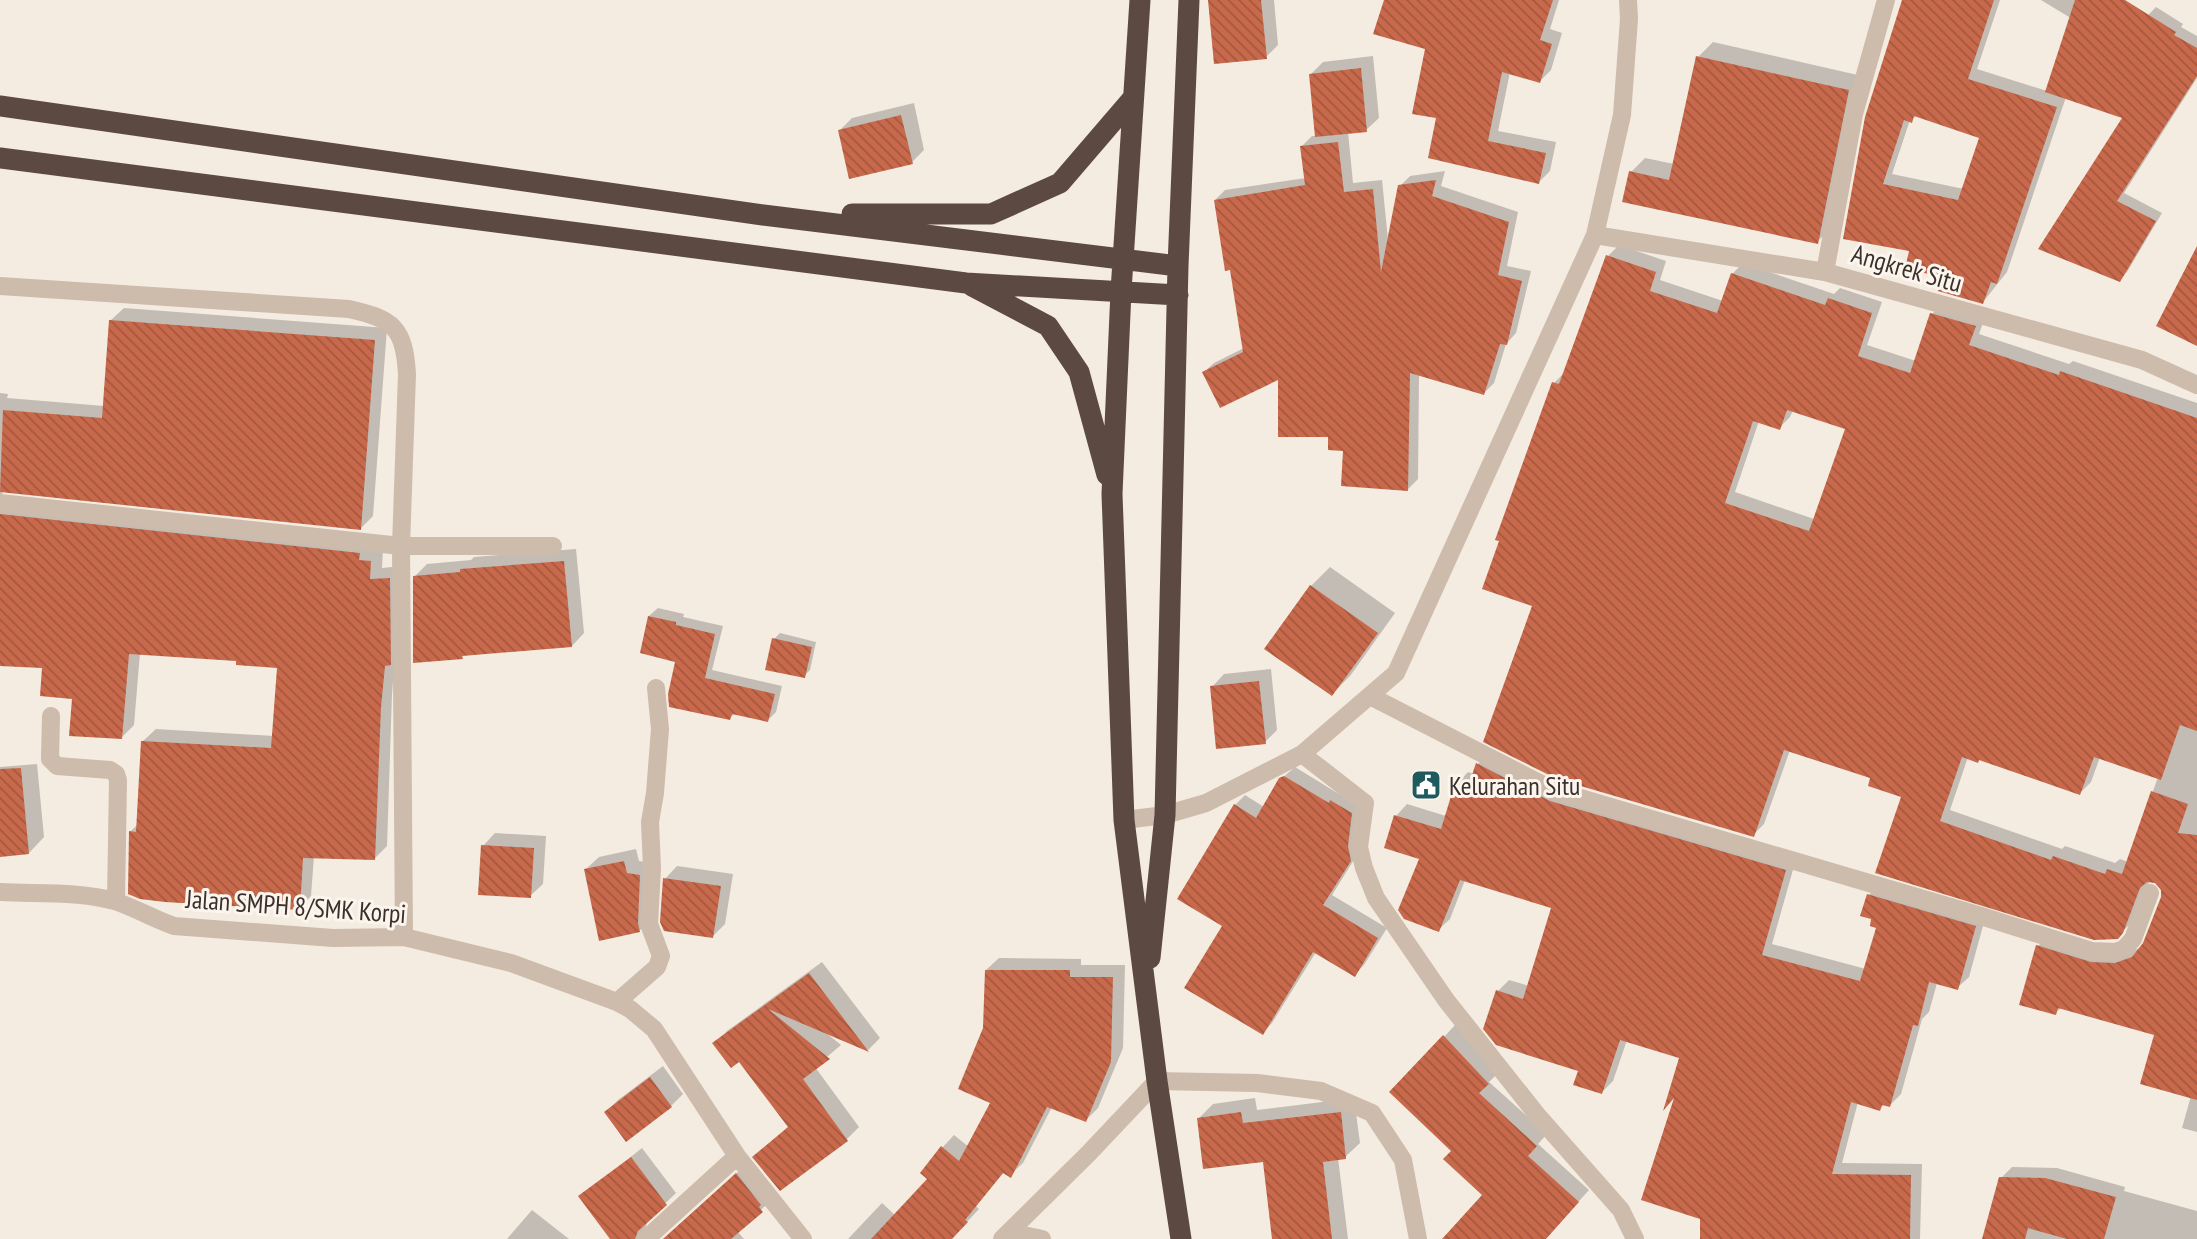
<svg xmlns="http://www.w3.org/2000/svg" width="2197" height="1239" font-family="'PT Sans Narrow',sans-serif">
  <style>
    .shadow { fill: #0003; fill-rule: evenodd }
    .building { fill: url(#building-back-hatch); fill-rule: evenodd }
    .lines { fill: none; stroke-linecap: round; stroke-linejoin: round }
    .lane { stroke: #cdbbac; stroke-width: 18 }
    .street { stroke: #cdbbac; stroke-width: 18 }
    .highway { stroke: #5c4a42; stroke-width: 21 }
    .labels { text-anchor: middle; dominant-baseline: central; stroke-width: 6; stroke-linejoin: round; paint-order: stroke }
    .street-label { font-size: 26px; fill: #3b302b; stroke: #fbf5ee }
    .poi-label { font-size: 26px; fill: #3b302b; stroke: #fbf5ee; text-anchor: start }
  </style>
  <defs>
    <pattern id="building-back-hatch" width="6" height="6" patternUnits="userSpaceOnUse" patternTransform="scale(1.75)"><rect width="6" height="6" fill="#c8694b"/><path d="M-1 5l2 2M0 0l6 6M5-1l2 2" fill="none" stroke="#a4573f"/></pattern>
  </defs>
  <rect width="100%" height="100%" fill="#f4ebe1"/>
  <path class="shadow" d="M1209,0H1274L1278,45L1266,57Z
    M1385,0H1559L1550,29L1562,33L1551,70L1540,81L1510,72L1498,131L1556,142L1550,171L1539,182L1438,117L1427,48Z
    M1904,0H2000L1977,69L2047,91L2104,60L2156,7L2183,24L2181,27L2197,36V78L2124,193L2162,213L2127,272L2119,280L2040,249L2124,117L2066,97L2007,272L1983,302L1911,250L1845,237ZM1916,116L1981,137L1964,189L1892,174L1910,120Z
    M2041,0H2110L2087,28Z
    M1713,42L1862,76L1832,227L1817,242L1631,172L1645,158L1674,164L1698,57Z
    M1373,56L1379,118L1366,130L1348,132L1353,183L1382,180L1388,240L1400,186L1410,176L1445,171L1441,186L1518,212L1507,266L1531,271L1516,333L1506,344L1494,383L1484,393L1419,374L1418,479L1408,489L1345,449L1330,436L1280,377L1204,372L1214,363L1244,348L1231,268L1215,200L1225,190L1306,178L1302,146L1312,136H1317L1311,74L1323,62Z
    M914,103L924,150L912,162L840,130L852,118Z
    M1619,245L1666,261L1660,280L1723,301L1732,274L1743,263L1834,294L1840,288L1882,302L1867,345L1916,361L1932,314L1943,303L1986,315L1979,334L2069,364L2073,361L2197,403V1132L2182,1128L2191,1096L2156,1034L2062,1007L2055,1013L2038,946L2049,935L2127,953L2142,947L2162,897L2160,884L2150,880L2134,920L2117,937L1877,872L1903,796L1873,777L1790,750L1764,824L1753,835L1534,605L1554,383L1565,372L1608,256ZM1793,410L1847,428L1814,519L1735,492L1759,421L1779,428L1790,417ZM1968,757L1980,759L2080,793L2091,782L2100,757L2158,777L2128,862L2120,859L2115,863L2065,846L2062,849L1950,810Z
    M124,308L387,328L373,516L361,528L1,490L5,500L383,549L382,568L402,566L392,694L387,846L375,858L314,856L311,896L299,908L130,832L138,824L143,741L156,729L274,736L279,666L238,659L140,653L134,725L121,738L74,697L43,666L0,664V393L8,394L7,398L104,406L111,320Z
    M576,549L584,633L572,646L465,654L462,657L414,577L427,564L471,560L474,557Z
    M1330,567L1395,613L1350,676L1332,694L1267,648L1311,586Z
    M658,608L684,614L683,617L723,626L712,670L782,686L776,712L768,720L735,713L730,718L678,660L649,616Z
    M780,633L816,642L810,670L804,676L774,639Z
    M1271,669L1277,730L1265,742L1212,687L1224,674Z
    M1489,753L1561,790L1796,859L1772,944L1866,969L1879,927L1869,895L1880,884L1986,915L1969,977L1957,988L1937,983L1929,1012L1922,1019L1901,1094L1889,1106L1884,1104L1880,1109L1858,1102L1842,1163L1922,1164L1920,1239H1701L1702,1218L1677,1094L1681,1057L1627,1040L1613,1081L1602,1092L1498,991L1509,980L1529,986L1553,906L1465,880L1450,919L1438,930L1422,858L1396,816L1407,804L1446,816L1457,784L1468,772L1474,774L1478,764Z
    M37,764L44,837L29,853L0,855V767Z
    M1295,767L1339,794L1361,803L1360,850L1332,895L1387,928L1364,965L1354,975L1316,952L1272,1023L1263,1033L1224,925L1235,805L1245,795L1264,807L1281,779Z
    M495,833L546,836L543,884L530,896L483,846Z
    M636,849L639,861L652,863V918L639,931L586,869L599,857Z
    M677,866L733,874L725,924L713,936L665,879Z
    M999,958L1081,959V965H1125L1123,1048L1098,1108L1086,1120L1052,1107L1023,1163L1010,1175L1004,1172L976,1206L979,1209L951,1239H848L882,1203L895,1215L929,1178L942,1148L954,1135L969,1147L992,1102L985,1029L986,970Z
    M822,962L880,1038L868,1050L825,1032L841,1045L815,1067L859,1127L847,1139L780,1189L754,1157L790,1126L740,1060L715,1043L727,1031Z
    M1455,1025L1499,1072L1489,1082L1547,1134L1538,1144L1589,1190L1545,1239H1444L1485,1194L1453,1151L1444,1037Z
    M663,1066L683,1094L671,1106L606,1112L618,1100Z
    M1255,1098L1257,1110L1354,1098L1360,1143L1345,1157L1338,1158L1348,1239H1273L1264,1161L1199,1118L1213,1104Z
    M642,1148L676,1193L648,1220L645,1229L655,1239H612L580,1197Z
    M747,1164L772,1200L737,1231L744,1239H663Z
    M2012,1167L2057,1168L2125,1187L2124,1191L2197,1211V1239H1984L2001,1178Z
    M532,1210L569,1239H507Z"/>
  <path class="building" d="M1208,0H1261L1267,59L1214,64Z
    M1384,0H1553L1540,40L1552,44L1540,83L1502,72L1488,141L1546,153L1539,184L1428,158L1436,118L1412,114L1425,49L1373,34Z
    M1902,0H1994L1968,79L2057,107L1997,284L1991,282L1983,304L1938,291L1943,277L1905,269L1909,251L1843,239L1865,117ZM1914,116L1979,138L1958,200L1883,184L1904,120L1912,123Z
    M2075,0H2125L2176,32L2174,35L2197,48V76L2117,201L2156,221L2120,282L2038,249L2122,118L2045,92Z
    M1696,56L1849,90L1818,244L1622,202L1629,171L1669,180Z
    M1361,68L1367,132L1315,137L1309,74Z
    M901,115L913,164L849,179L838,130Z
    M1338,142L1344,192L1373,189L1381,272L1398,185L1436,180L1432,196L1509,222L1498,275L1522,281L1507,345L1500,344L1484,395L1410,373L1408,491L1341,486L1343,451L1328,450V437H1278V380L1220,408L1202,372L1243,352L1230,270L1225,271L1214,200L1305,185L1300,146Z
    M2197,246V346L2156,326Z
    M1606,255L1656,272L1650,291L1717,313L1731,273L1825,305L1828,298L1872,313L1858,356L1910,373L1930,313L1976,326L1969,345L2059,375L2060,371L2197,418V731L2180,725L2161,780L2094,757L2080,795L1979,760L1978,763L1962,757L1940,821L2051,860L2053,856L2105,874L2107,869L2122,874L2151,791L2188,804L2178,833L2197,835V1100L2140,1084L2154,1035L2058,1008L2056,1015L2019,1005L2036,945L2091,962L2115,963L2132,957L2143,943L2161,897V890L2155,883L2147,882L2140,888L2123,933L2118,939L2094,940L1875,873L1901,797L1868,786L1870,778L1784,750L1754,837L1557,779L1483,742L1532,606L1482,589L1499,541L1495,540L1552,382L1559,384ZM1787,410L1845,429L1809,531L1725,503L1753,421L1780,430Z
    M109,320L375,340L361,530L0,492L3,410L102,418Z
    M0,514L360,553L359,560L371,561L370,579L390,578L391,665L385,666L381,707L375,860L303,858L300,910L165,902L140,899L128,894L129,831L136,832L141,741L271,748L277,668L236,665V661L129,654L122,739L69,736L72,699L40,696L42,668L0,666Z
    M564,561L572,647L462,656L463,659L413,663V576L460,572V569Z
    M1310,585L1378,633L1332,696L1264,649Z
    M648,616L676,622V625L715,634L705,678L775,694L768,722L732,714L730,720L669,707L668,694L675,662L640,653Z
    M772,638L812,647L805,678L765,670Z
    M1259,681L1266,744L1216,749L1210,686Z
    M1476,763L1550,801L1786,870L1762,955L1860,981L1876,928L1870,926L1871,919L1860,916L1867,894L1976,926L1958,990L1929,982L1918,1026L1913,1025L1890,1107L1882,1105L1880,1111L1851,1102L1832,1174L1911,1175L1910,1239H1700V1219L1641,1200L1674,1098L1663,1111L1679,1058L1620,1040L1602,1094L1573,1085L1578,1071L1496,1045L1483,1029L1496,990L1523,999L1551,908L1460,880L1439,932L1404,919L1398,910L1419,859L1384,848L1394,815L1441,829L1455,783L1468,787Z
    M21,768L29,854L0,857V769Z
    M1284,776L1329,803L1330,800L1352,813L1348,846L1351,861L1323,905L1378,938L1355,977L1313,952L1263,1035L1184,988L1222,926L1177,899L1234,804L1256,818L1279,778Z
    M481,845L534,848L531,898L478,895Z
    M624,861L627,873L640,875L638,923L640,932L599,941L584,869Z
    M663,878L721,886L713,938L664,931L660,922Z
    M985,970H1070V977H1113L1111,1062L1086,1122L1047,1107L1011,1178L1003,1173L965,1220L968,1222L952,1239H871L927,1179L920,1173L941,1146L959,1161L990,1103L958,1089L983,1028Z
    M809,973L869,1052L768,1009L830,1059L803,1079L848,1141L780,1191L752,1157L788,1127L739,1062L731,1068L712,1043Z
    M1443,1035L1489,1084L1479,1093L1537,1146L1528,1156L1579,1202L1546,1239H1442L1482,1195L1443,1159L1451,1151L1389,1092Z
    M650,1077L672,1107L626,1142L604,1112Z
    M1241,1112L1243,1123L1341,1112L1346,1159L1323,1162L1332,1239H1272L1263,1162L1203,1169L1197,1118Z
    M631,1157L667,1205L638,1231L635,1239H610L578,1196Z
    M736,1173L761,1205L759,1207L763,1212L731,1239H663Z
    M1999,1177L2045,1178L2116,1197L2104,1239H2067L2028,1228L2025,1239H1982Z"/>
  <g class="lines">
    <path class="lane" d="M1157,1081L1257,1083L1321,1091L1372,1113L1403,1160L1418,1239"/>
    <path class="street" d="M1595,235L1825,272L2142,360L2197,385
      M1825,272L1854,114L1886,0
      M0,286L349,309C394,319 404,328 407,374L401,546L404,937
      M0,503L401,546H553
      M1370,696L1553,790L1981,916L2092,951L2115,952L2124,949L2133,939L2150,893
      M51,716L50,759L57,766L110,770L116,774L118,780L116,901
      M1302,754L1365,803L1359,847L1364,868L1376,898L1446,1000L1538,1116L1621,1210L1635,1239
      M1124,820L1165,815L1206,803L1302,754L1396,673L1595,235L1622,115L1629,19L1628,0
      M0,892C35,894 81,891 114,901C134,907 153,919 174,926L333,938L404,937L511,963L617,1002L630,1009L654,1029L737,1156L803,1239
      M617,1002L657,967L661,956L649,924L652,868L650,822L655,793L660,729L656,688
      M1009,1232L1042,1239
      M646,1239L737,1156
      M1002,1239L1089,1153L1157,1081"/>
    <path class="highway" d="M1140,0L1121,291L1112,494L1124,820L1157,1081L1181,1239
      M0,106L763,215L1178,266
      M0,158L966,283L1178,295
      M852,214H991L1060,183L1133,98
      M972,286L1048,326L1079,372L1107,475
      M1150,958L1165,815L1178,266L1189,0"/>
  </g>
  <defs>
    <g id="civic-square" transform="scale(1.575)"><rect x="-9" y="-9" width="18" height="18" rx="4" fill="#1f5a5e" stroke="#fbf5ee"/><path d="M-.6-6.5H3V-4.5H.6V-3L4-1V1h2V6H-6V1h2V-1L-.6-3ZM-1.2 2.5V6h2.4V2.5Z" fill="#fff"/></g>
  </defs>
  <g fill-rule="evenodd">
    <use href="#civic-square" x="1426" y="785"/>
  </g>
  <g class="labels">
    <g class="street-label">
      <text transform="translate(1907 268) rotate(16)">Angkrek Situ</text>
      <text transform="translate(296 906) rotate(4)">Jalan SMPH 8/SMK Korpi</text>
    </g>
    <g class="poi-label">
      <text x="1449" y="785">Kelurahan Situ</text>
    </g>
  </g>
</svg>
